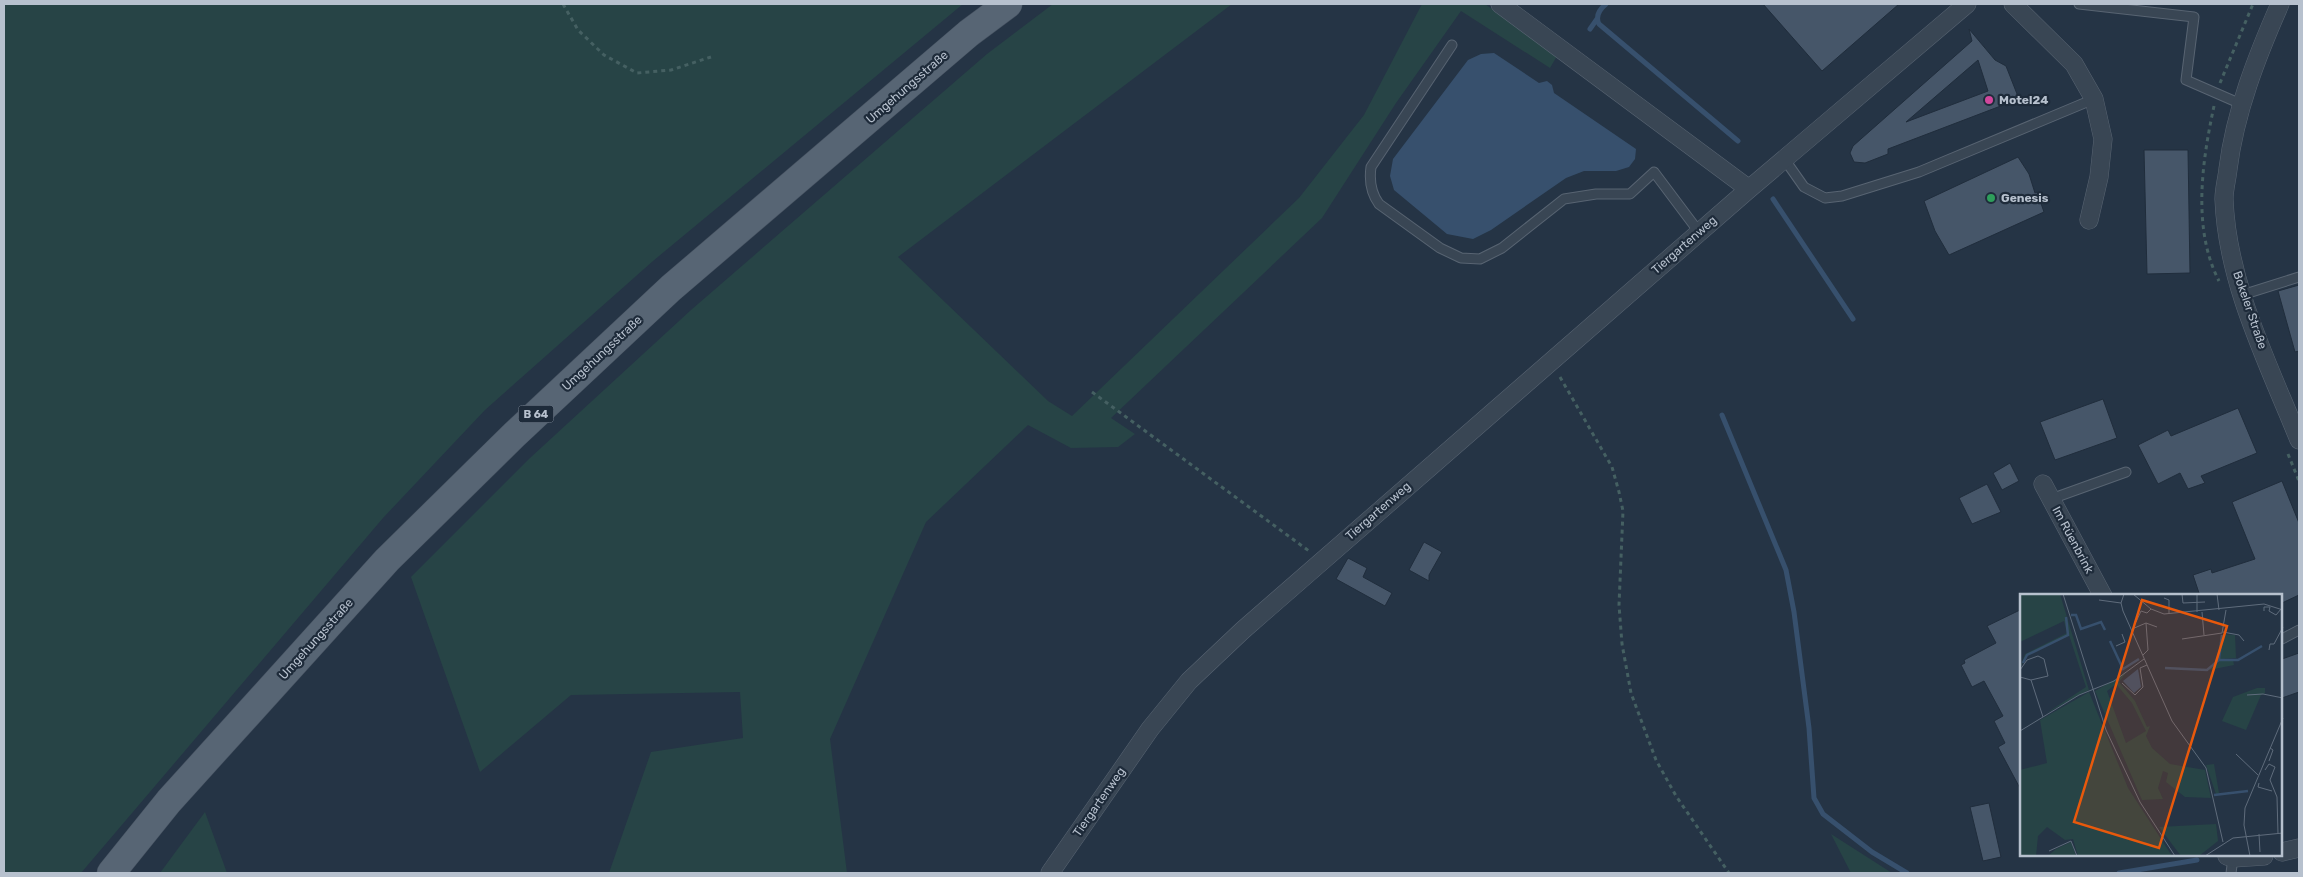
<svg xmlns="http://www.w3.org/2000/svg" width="2303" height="877" font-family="Rubik,sans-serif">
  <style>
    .green { fill: #274446 }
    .water { fill: #37506d }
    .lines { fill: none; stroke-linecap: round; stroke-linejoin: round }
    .stream { stroke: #37506d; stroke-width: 5 }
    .building { fill: #465669; stroke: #202d3c; fill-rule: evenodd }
    .service-casing { stroke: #586472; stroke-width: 11 }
    .minor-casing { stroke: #586472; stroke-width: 19 }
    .primary-casing { stroke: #434f5e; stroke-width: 29 }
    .path { stroke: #456062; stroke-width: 3; stroke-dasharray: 4 4; stroke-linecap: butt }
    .service { stroke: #394654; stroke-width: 9 }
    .minor { stroke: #394654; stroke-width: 18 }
    .primary { stroke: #576574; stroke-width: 28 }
    .hotel-dot { fill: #d1479c; stroke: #1e2b3a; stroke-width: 2 }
    .leisure-dot { fill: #2e9e5b; stroke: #1e2b3a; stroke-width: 2 }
    .labels { text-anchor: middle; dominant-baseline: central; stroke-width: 4.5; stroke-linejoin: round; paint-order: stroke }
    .shield { fill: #1e2b3a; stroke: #8994a2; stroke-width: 1 }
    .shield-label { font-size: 11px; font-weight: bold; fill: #b7c1ce }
    .street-label { font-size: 12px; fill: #b7c1ce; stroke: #1e2b3a }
    .poi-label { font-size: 12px; font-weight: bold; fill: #b7c1ce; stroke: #1e2b3a; text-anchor: start }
    .inset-river { fill: none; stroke: #37506d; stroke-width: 2.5 }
    .inset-road { fill: none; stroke: #5f6c7c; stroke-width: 1 }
    .view { fill: #e8590c; fill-opacity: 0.15; stroke: #e8590c; stroke-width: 2.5 }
    .inset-edge { fill: none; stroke: #b7c1ce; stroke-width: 2.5 }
  </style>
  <rect width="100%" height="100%" fill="#253445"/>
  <path class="green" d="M4,4H963L653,261L485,410L383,518L81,873H4Z
    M1053,4H1232L898,257L1048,401L1072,416L1299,198L1364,115L1422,4H1485L1557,56L1550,68L1461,11L1396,103L1322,218L1111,418L1135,434L1118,447L1071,448L1028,425L926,522L830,739L847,873H609L651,752L743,738L740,692L571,695L480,772L411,577L530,458L691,310L987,54Z
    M205,812L227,873H160Z
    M1831,834L1892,873H1851Z"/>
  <path class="water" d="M1494,53L1539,83L1547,81L1552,85L1554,93L1636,149L1635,159L1629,167L1616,171H1584L1566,178L1491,230L1473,239L1447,234L1394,190L1390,176L1393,159L1468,60L1481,54Z"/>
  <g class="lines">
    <path class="stream" d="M1606,4C1600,9 1595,16 1599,24L1738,141
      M1590,29L1597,19
      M1773,199L1853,319
      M1722,415L1786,570L1794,612L1809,728L1814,798L1823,814L1872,852L1907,873
      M2119,873L2197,860"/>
  </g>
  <path class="building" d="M1763,4H1899L1822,71Z
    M1969,29L1995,60L2006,66L2019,99L1888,149V154L1865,163L1854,162L1850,153L1853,146L1972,41ZM1978,60L1988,91L1906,122Z
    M2144,150H2188L2190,273L2147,274Z
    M2018,157L2029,174L2035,193L2037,192L2044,212L1949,255L1935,231L1924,201Z
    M2299,285V351L2295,352L2278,291Z
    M2103,399L2117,438L2055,460L2040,422Z
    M2238,408L2257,453L2201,476L2205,483L2188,489L2180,473L2158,484L2138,445L2168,430L2171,436Z
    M2010,463L2019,481L2002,490L1993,473Z
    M2282,481L2299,523V595L2282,603V596H2200L2193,575L2211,569L2212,573L2255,559L2232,502Z
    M1987,484L2001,512L1972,524L1959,498Z
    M1424,542L1442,552L1429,575V581L1409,570Z
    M1348,558L1367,568L1363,577L1392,593L1385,606L1336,579Z
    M2022,609V792L1998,747L2005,743L1994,721L2003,716L1984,681L1972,687L1961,665L1965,663L1964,660L1996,643L1987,626Z
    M2299,653V692L2282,698V659Z
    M1989,803L2001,857L1983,861L1970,807Z"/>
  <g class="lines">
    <g class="service-casing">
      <path id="service" d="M2079,4L2194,17L2186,80L2241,104
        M1452,45L1371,167C1369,181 1371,193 1379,204L1440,248L1461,258L1480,259L1502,248L1564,199L1596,194H1630L1654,172L1699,232
        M1785,160L1804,187L1825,198L1842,196L1919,172L2094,99
        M2242,295L2299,277
        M2051,499L2126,472
        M2282,639L2299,630
        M2231,873L2233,858"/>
    </g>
    <g class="minor-casing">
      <path id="minor" d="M1500,4L1749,189
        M2013,4L2074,64L2094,99L2103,139L2099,177L2089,220
        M2280,4C2257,56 2235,112 2228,169C2227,179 2224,189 2224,199C2227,283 2268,363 2299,440
        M2043,484L2103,596
        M2282,852L2299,848
        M2227,856L2233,858L2264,856
        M1050,873L1150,729L1189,681L1243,630L1749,189L1967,4"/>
    </g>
    <g class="primary-casing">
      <path id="primary" d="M111,873L169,801L387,560L514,435L671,288L969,33L1008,4"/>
    </g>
    <path class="path" d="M563,4L578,30L604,55L637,73L671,70L711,57
      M2220,83L2253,4
      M2214,106C2202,162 2192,229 2219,281
      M1560,377L1612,467L1619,492L1623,511L1619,605L1622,644L1631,693L1656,760L1676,796L1729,873
      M1092,392L1309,551
      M2288,454L2299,481"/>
    <use href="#service" class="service"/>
    <use href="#minor" class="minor"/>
    <use href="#primary" class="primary"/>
  </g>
  <circle class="hotel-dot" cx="1989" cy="100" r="5"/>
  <circle class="leisure-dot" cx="1991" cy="198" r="5"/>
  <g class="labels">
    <rect class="shield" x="518.5" y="405.5" width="35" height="17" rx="4"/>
    <g class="shield-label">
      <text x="536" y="414">B 64</text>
    </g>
    <g class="street-label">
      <text transform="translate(907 87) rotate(-41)">Umgehungsstraße</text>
      <text transform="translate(1684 245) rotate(-41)">Tiergartenweg</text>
      <text transform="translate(2250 310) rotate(71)">Bokeler Straße</text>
      <text transform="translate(602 353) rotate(-43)">Umgehungsstraße</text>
      <text transform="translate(1378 511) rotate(-41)">Tiergartenweg</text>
      <text transform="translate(2073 540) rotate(62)">Im Rüenbrink</text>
      <text transform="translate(316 639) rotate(-48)">Umgehungsstraße</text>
      <text transform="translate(1099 802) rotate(-55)">Tiergartenweg</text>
    </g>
    <g class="poi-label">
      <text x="1999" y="100">Motel24</text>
      <text x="2001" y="198">Genesis</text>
    </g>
  </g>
  <g transform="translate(2020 594)">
    <rect width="262" height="262" fill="#253445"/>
    <path d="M0,0H40L69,96L25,120L66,93L49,41L7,61L0,74L5,60L47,39L44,27L0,48ZM203,40L215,41L216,64L200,65ZM213,66L214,71L189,76L200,67ZM106,79L99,88L115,107L127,133L130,132L126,142L132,154L150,170L185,176L191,204L165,203L146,188L148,179L143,177L138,194L143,205L122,206L75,97ZM96,90L112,109L126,137L106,149L87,97ZM237,94H245V99L241,101L226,136L202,127L213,103ZM69,98L108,194L152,262H58L53,245L45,246L27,233L18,242L16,262H0V176L27,169L20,126ZM194,170L199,199L196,200L186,171ZM196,230L198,247L179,262H161L139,233ZM51,248L56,262L29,261L36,255Z" fill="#274446" fill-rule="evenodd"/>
    <path d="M118,75L121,93L114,99L103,87Z" fill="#37506d"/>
    <path class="inset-river" d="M51,21H56L61,35L81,28L85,36M90,47L103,75L119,65M199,65L202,41M3,69L7,61L48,41L46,23M145,74L187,76L199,66H218L242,52M194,201L228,197"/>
    <path class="inset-road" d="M43,0L86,136L120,208L155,262M104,0L101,9L103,17L152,127L186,174L203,248M113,0L131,15L144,20L244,10L263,16M162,0L163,9L185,8M197,0L199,16M144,4L149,6V20M79,6L101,9M244,17V13H250L249,17L256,21L261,15M177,18V0M182,18L184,41M116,28L121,17L127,19L131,15M112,35L126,29L137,33M203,38L219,41L224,47M162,45L202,39L206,16M96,52L105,48L102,40M249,56L250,50H254L263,33M123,61L128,56L126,29M0,76L7,66L18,62L24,65L28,82L11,86L0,83M11,86L23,123M102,89L115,101L123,93L120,74L127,71M227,101L243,100L263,104M0,137L59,101L94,87L124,65M216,160L238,181M249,167L253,156L250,154M245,176L249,170L255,173L250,186L257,203L258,240M239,189L238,193L252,197M239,240L240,258M29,257L51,247L57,262M185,262L213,244L263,239M230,262L224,231L225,214L263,124"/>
    <path class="view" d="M122,6L207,32L139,254L54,228Z"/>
    <rect width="262" height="262" class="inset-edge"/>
  </g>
  <rect width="2303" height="877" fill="none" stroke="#b7c1ce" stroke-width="10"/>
</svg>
